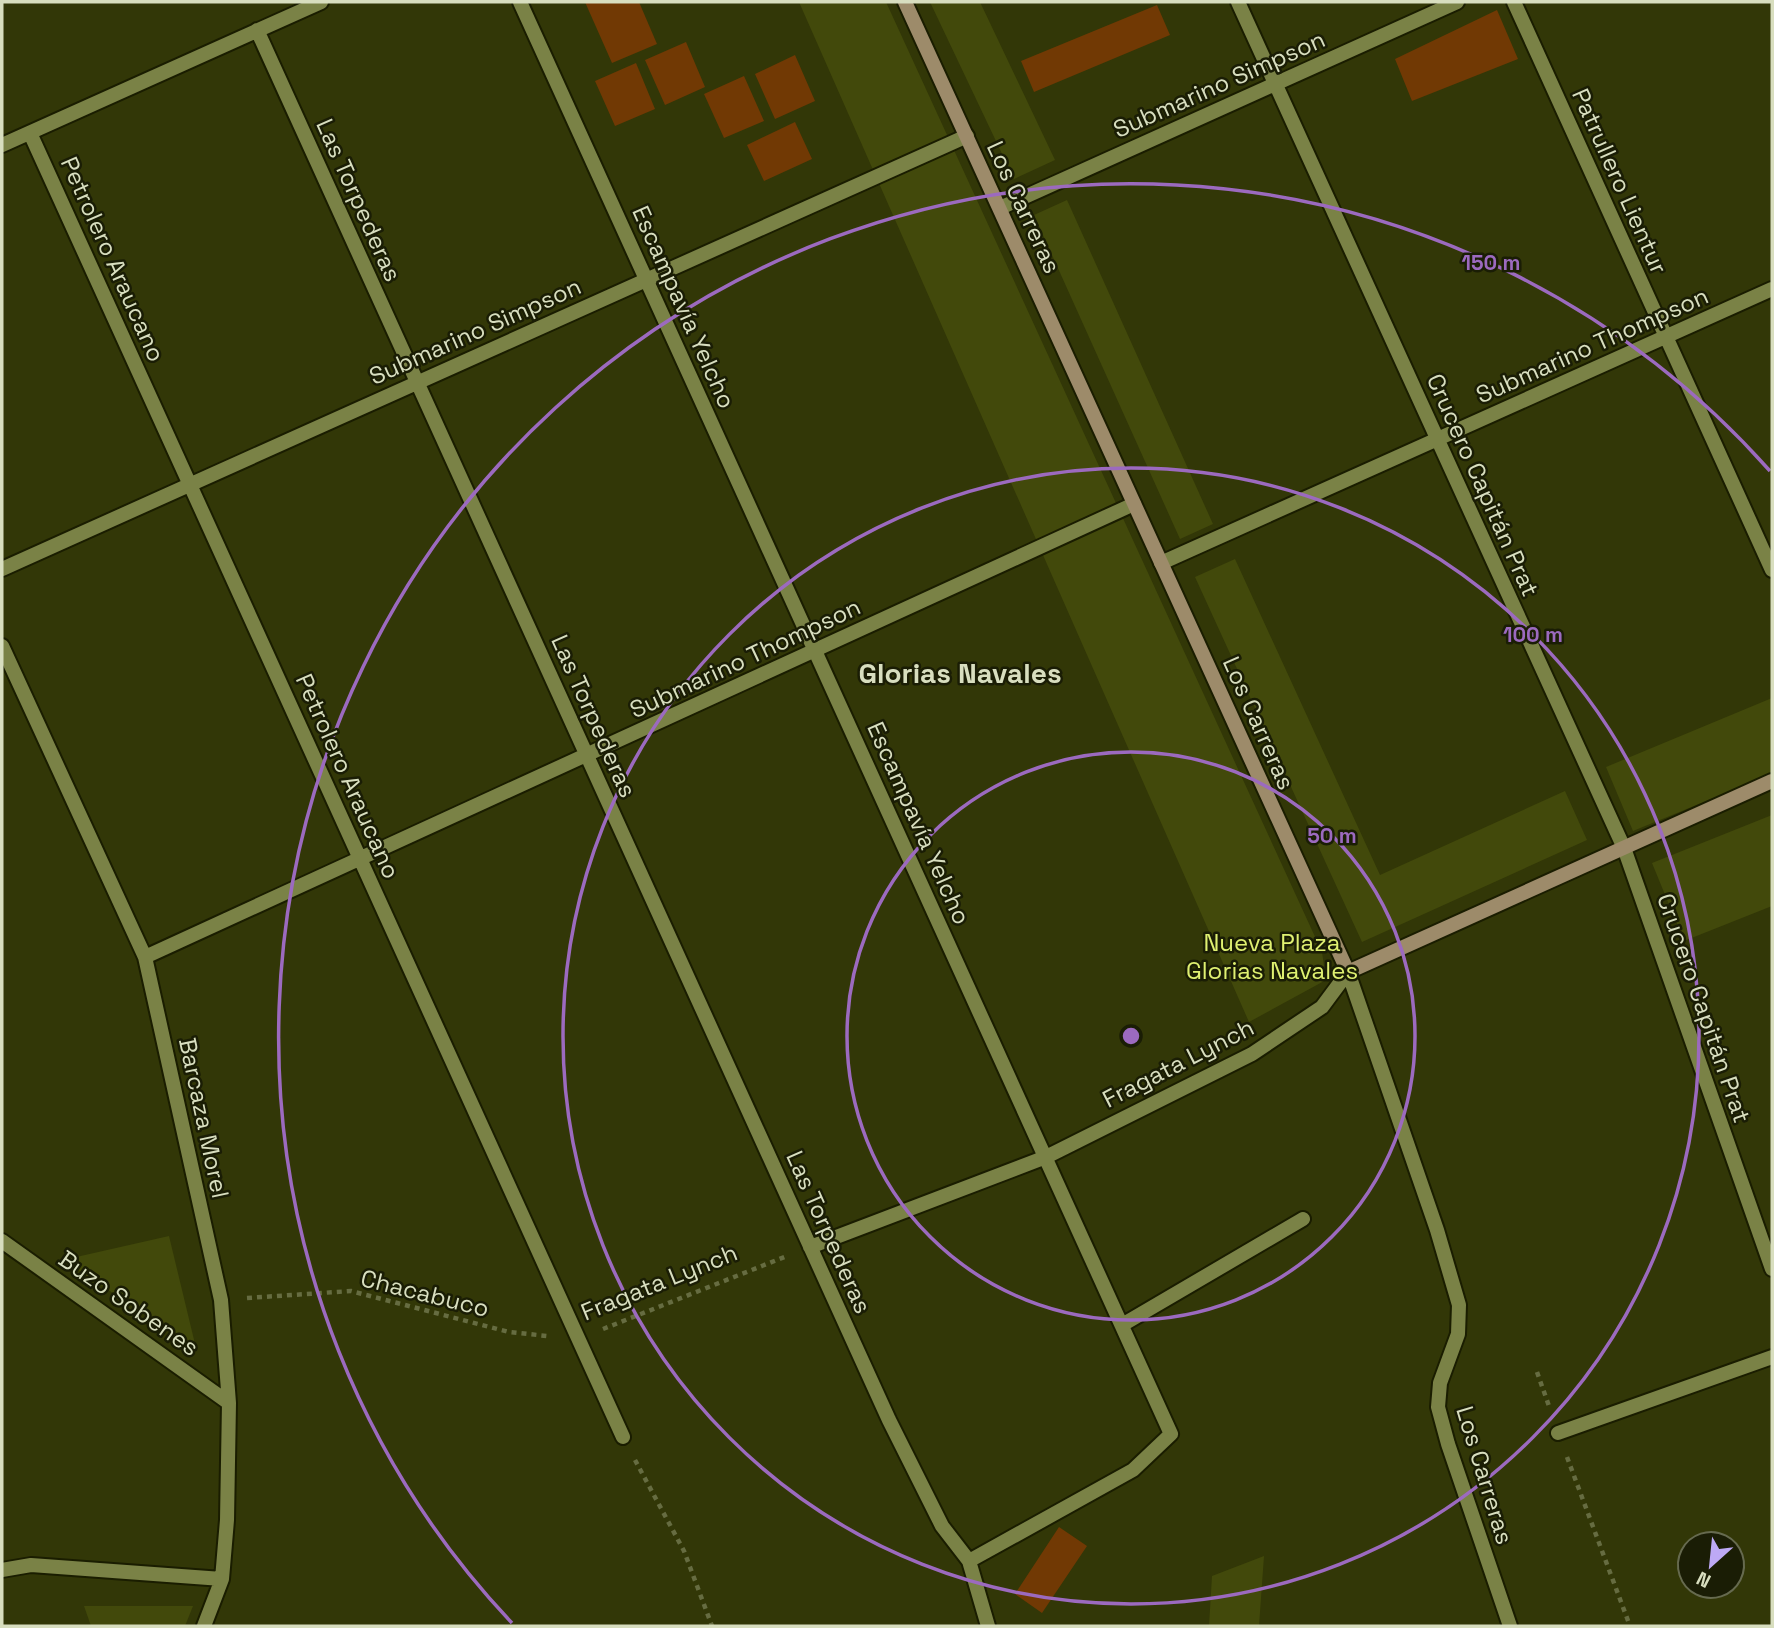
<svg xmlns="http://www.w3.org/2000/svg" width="1774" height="1628" font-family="'Space Grotesk',sans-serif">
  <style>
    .green { fill: #42490b }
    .building { fill: #713904 }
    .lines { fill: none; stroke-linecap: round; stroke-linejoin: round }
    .street-casing { stroke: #1a1d00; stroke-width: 18 }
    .secondary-casing { stroke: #1a1d00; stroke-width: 18 }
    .path { stroke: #666c41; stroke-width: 4.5; stroke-dasharray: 5 5; stroke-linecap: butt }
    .street { stroke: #7a8246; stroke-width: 14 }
    .secondary { stroke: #9d8b6a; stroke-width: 14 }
    .ring { fill: none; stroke: #9c6abf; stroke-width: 3.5 }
    .labels { text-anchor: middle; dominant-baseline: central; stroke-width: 5; stroke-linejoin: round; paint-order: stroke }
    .street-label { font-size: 24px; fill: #d8debf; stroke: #1a1d05 }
    .park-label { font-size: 24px; fill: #dff071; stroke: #1a1d05 }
    .quarter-label { font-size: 28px; font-weight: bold; fill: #d8debf; stroke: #1a1d05 }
    .centre { fill: #9c6abf; stroke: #1a1d05; stroke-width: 3.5 }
    .ring-label { font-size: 21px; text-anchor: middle; font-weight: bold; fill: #9c6abf; stroke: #1a1d05; stroke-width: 5; stroke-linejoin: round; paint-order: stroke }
  </style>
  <rect width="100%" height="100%" fill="#323707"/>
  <path class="green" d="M799,2H886L1322,952L1326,980L1249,1022Z
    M930,2H980L1055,160L1014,179Z
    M1067,200L1213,524L1180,539L1034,215Z
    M1235,559L1380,875L1565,791L1587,840L1362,942L1195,577Z
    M1772,698V774L1633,831L1606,767Z
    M1772,815V906L1684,941L1652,863Z
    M169,1236L196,1348L63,1260Z
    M1264,1556L1259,1626H1209L1212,1576Z
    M84,1606H193L185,1626H91Z"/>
  <path class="building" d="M585,2H639L657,44L612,63Z
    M1157,5L1170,35L1034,92L1021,61Z
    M1497,10L1518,59L1412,101L1395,59Z
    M686,42L705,87L665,105L645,60Z
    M795,55L815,101L775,119L755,74Z
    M636,63L655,109L615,126L595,81Z
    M744,76L764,121L724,138L704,94Z
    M795,122L812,159L764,181L747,145Z
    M1059,1527L1087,1546L1042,1613L1015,1594Z"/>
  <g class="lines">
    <g class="street-casing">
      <path id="street" d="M520,2L1171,1434L1133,1470L969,1561
        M1238,2L1624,848L1772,1269
        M1514,2L1772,570
        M257,30L889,1420L942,1526L969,1561L988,1626
        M30,133L623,1437
        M2,145L321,2
        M1000,208L1457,2
        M1161,563L1772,289
        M2,569L967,136
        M2,646L145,957L221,1300L229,1403L227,1520L222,1579L204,1626
        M145,957L1134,504
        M1348,972L1437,1230L1459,1305L1458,1334L1440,1383L1438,1407L1448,1444L1510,1626
        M2,1241L229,1403
        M810,1247L1046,1157L1252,1054L1322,1007L1348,972
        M1122,1325L1303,1219
        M1558,1433L1772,1357
        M2,1570L31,1565L222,1579"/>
    </g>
    <g class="secondary-casing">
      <path id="secondary" d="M905,2L1348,972L1772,781"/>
    </g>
    <path class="path" d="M247,1298L351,1291L509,1332L547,1336
      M603,1329L787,1256
      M1537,1372L1550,1409
      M1567,1457L1630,1626
      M635,1460L684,1551L712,1626"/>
    <use href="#street" class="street"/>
    <use href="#secondary" class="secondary"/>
  </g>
  <g class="ring">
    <circle cx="1131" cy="1036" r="284"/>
    <circle cx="1131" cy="1036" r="568"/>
    <path d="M512 1623A853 853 0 1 1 1770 471"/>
  </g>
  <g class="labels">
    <g class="street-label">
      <text transform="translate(1219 84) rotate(-24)">Submarino Simpson</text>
      <text transform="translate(1620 181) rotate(66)">Patrullero Lientur</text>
      <text transform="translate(359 200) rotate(66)">Las Torpederas</text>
      <text transform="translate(1024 207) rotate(65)">Los Carreras</text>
      <text transform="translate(113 259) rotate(66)">Petrolero Araucano</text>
      <text transform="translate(684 307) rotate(66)">Escampavía Yelcho</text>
      <text transform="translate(475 331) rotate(-24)">Submarino Simpson</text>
      <text transform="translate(1592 345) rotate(-24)">Submarino Thompson</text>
      <text transform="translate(1483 485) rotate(66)">Crucero Capitán Prat</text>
      <text transform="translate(745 658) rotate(-25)">Submarino Thompson</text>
      <text transform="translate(594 716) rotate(66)">Las Torpederas</text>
      <text transform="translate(1259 723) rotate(66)">Los Carreras</text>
      <text transform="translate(348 776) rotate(66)">Petrolero Araucano</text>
      <text transform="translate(919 823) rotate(66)">Escampavía Yelcho</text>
      <text transform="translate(1704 1008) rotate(71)">Crucero Capitán Prat</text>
      <text transform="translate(1178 1063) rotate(-27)">Fragata Lynch</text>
      <text transform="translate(204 1118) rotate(78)">Barcaza Morel</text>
      <text transform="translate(829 1232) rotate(66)">Las Torpederas</text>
      <text transform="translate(659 1282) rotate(-22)">Fragata Lynch</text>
      <text transform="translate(425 1293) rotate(14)">Chacabuco</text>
      <text transform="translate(129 1303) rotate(35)">Buzo Sobenes</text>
      <text transform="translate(1485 1475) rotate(73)">Los Carreras</text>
    </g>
    <g class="park-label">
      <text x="1272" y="942">Nueva Plaza<tspan x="1272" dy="28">Glorias Navales</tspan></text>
    </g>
    <g class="quarter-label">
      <text x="960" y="673">Glorias Navales</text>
    </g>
  </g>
  <circle cx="1131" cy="1036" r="10" class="centre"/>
  <g class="ring-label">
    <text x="1491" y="270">150 m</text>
    <text x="1533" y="642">100 m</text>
    <text x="1332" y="843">50 m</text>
  </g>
  <rect width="1774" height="1628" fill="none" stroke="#d8debf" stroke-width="7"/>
  <g transform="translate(1711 1565) rotate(207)"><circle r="33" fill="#1a1d05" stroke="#666a4f" stroke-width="2"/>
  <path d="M0-5L12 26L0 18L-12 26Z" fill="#bda9f5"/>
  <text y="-10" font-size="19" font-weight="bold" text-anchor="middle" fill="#d8debf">N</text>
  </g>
</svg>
